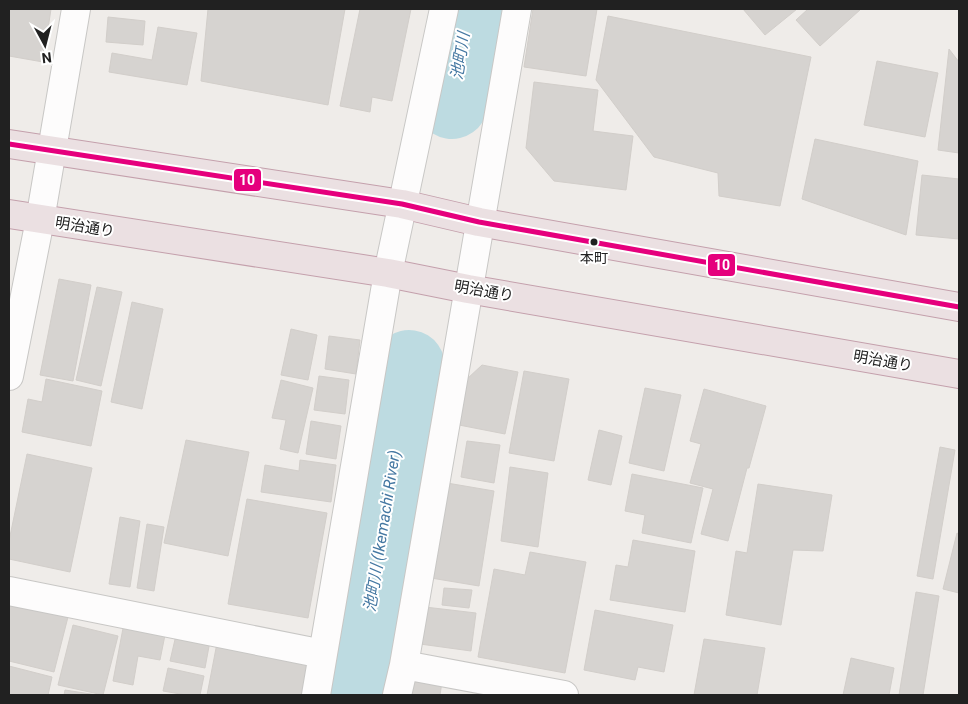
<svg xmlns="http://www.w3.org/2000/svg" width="968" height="704" font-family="Roboto,'Noto Sans JP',sans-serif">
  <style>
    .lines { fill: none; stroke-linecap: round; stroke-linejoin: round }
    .river { stroke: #bddbe1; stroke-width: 72 }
    .building { fill: #d6d3d0; stroke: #d2ceca }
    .street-casing { stroke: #c8c7c5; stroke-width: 30 }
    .highway-casing { stroke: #c4a0ac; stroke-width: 30 }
    .street { stroke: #fdfcfc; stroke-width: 28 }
    .highway { stroke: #ebe0e2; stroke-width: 28 }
    .bus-1-casing { stroke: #fff; stroke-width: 9 }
    .bus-1 { stroke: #e5007d; stroke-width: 5 }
    .bus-dot { fill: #212121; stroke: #fff; stroke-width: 2 }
    .labels { text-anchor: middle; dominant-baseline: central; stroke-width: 4; stroke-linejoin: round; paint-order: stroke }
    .bus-label { font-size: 14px; fill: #212121; stroke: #fff }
    .street-label { font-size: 15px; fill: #212121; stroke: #fff }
    .water-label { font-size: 16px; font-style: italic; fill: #4578a2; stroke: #fff }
    .line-badge { stroke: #fff; stroke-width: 2 }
    .badge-label { font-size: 14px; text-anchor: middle; font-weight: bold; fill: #fff }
  </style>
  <rect width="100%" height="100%" fill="#efece9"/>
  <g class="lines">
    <path class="river" d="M452,103L468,9
      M356,695L409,366"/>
  </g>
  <path class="building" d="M9,9H51L43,62L9,56Z
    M208,9H345L328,105L201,81Z
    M360,9H411L392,101L372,97L370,112L340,106Z
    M533,9H597L586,76L524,67Z
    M743,9H797L765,35Z
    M808,9H861L820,46L796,20Z
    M608,16L811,57L780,206L719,196L718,173L654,157L596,80Z
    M108,17L145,21L143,45L106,42Z
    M158,27L197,33L187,85L109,72L112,53L152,60Z
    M949,49L959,62V153L938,150Z
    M877,61L938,73L925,137L864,125Z
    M534,82L598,90L593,131L633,136L626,190L554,181L526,148Z
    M815,139L918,161L906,235L802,199Z
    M922,175L959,179V239L916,235Z
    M59,279L91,285L73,381L40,375Z
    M97,287L122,292L101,386L76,380Z
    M132,302L163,309L142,409L111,402Z
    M291,329L317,335L308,380L281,375Z
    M329,336L360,340L356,374L325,369Z
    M482,365L518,372L505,434L459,425L467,379Z
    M524,371L569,379L554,461L509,453Z
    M319,376L349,380L345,414L314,410Z
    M46,379L102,391L91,446L22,432L28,399L42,402Z
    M281,380L313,388L298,453L280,449L286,420L272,418Z
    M645,388L681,395L664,471L629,463Z
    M704,389L766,406L749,468H747L728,541L701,534L713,489L690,483L701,444L690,441Z
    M311,421L341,426L336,459L306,454Z
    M599,430L622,436L611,485L588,480Z
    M186,440L249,452L228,556L164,543Z
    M467,441L500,445L494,483L461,477Z
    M940,447L955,450L933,579L917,576Z
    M27,454L92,468L70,572L9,559V541Z
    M300,460L336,465L331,502L261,492L265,465L299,471Z
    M510,467L548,473L538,547L501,541Z
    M632,474L703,488L691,543L642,533L645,515L625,511Z
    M447,483L494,491L479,586L431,578Z
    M758,484L832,495L823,551L793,550L781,625L726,615L736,551L747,553Z
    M247,499L327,513L308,618L228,604Z
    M120,517L140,521L130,587L109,584Z
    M147,524L164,527L154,591L137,588Z
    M957,533L959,534V593L943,589Z
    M633,540L695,551L685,612L610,600L616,565L628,567Z
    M530,552L586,562L565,673L478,657L494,569L525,575Z
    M444,588L472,590L469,608L442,605Z
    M916,592L939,596L923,695H899Z
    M9,597L69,613L54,672L9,661Z
    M425,607L476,613L471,651L420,644Z
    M595,610L673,625L664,672L638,667L635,680L584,670Z
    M124,623L166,630L160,660L138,656L133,685L113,681Z
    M73,625L118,636L103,695L58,685Z
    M176,635L210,641L205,668L170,661Z
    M704,639L765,648L757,695H694Z
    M217,643L310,661L303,695H207Z
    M851,658L894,668L889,695H843Z
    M9,666L52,677L48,695H9Z
    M168,668L204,676L200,695H186L163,691Z
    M412,677L442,682L440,695H409Z
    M65,690L97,695H64Z"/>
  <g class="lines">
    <g class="street-casing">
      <path id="street" d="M9,376L40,220L76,9
        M9,591L323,654
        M404,665L564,695
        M316,695L388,273L444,9
        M397,695L404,665L517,9"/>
    </g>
    <g class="highway-casing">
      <path id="highway" d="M9,144L402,204L479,222L959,307
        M9,214L388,273L468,289L959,374"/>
    </g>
    <use href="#street" class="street"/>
    <use href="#highway" class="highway"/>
    <g class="bus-1-casing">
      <path id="bus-1" d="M9,144L402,204L479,222L959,307"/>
    </g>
    <use href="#bus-1" class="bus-1"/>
  </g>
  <circle class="bus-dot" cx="594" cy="242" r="4.5"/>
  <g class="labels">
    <g class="bus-label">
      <text x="594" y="258">本町</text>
    </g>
    <g class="street-label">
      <text transform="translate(85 227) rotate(9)">明治通り</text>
      <text transform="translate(484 291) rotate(10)">明治通り</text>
      <text transform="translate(883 361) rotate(10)">明治通り</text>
    </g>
    <g class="water-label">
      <text transform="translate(460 56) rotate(-81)">池町川</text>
      <text transform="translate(382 531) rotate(-81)">池町川 (Ikemachi River)</text>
    </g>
  </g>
  <g class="line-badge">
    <rect x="233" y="168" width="29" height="24" rx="5" fill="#e5007d"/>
    <rect x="707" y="253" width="29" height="24" rx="5" fill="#e5007d"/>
  </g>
  <g class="badge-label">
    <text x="247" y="185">10</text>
    <text x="722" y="270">10</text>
  </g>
  <rect width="968" height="704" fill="none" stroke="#212121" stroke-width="20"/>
  <g transform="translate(45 45) rotate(173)" stroke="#ffffff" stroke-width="4" paint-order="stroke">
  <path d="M0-4L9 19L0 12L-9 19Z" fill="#212121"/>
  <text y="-8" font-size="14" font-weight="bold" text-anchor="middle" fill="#212121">N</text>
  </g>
</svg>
